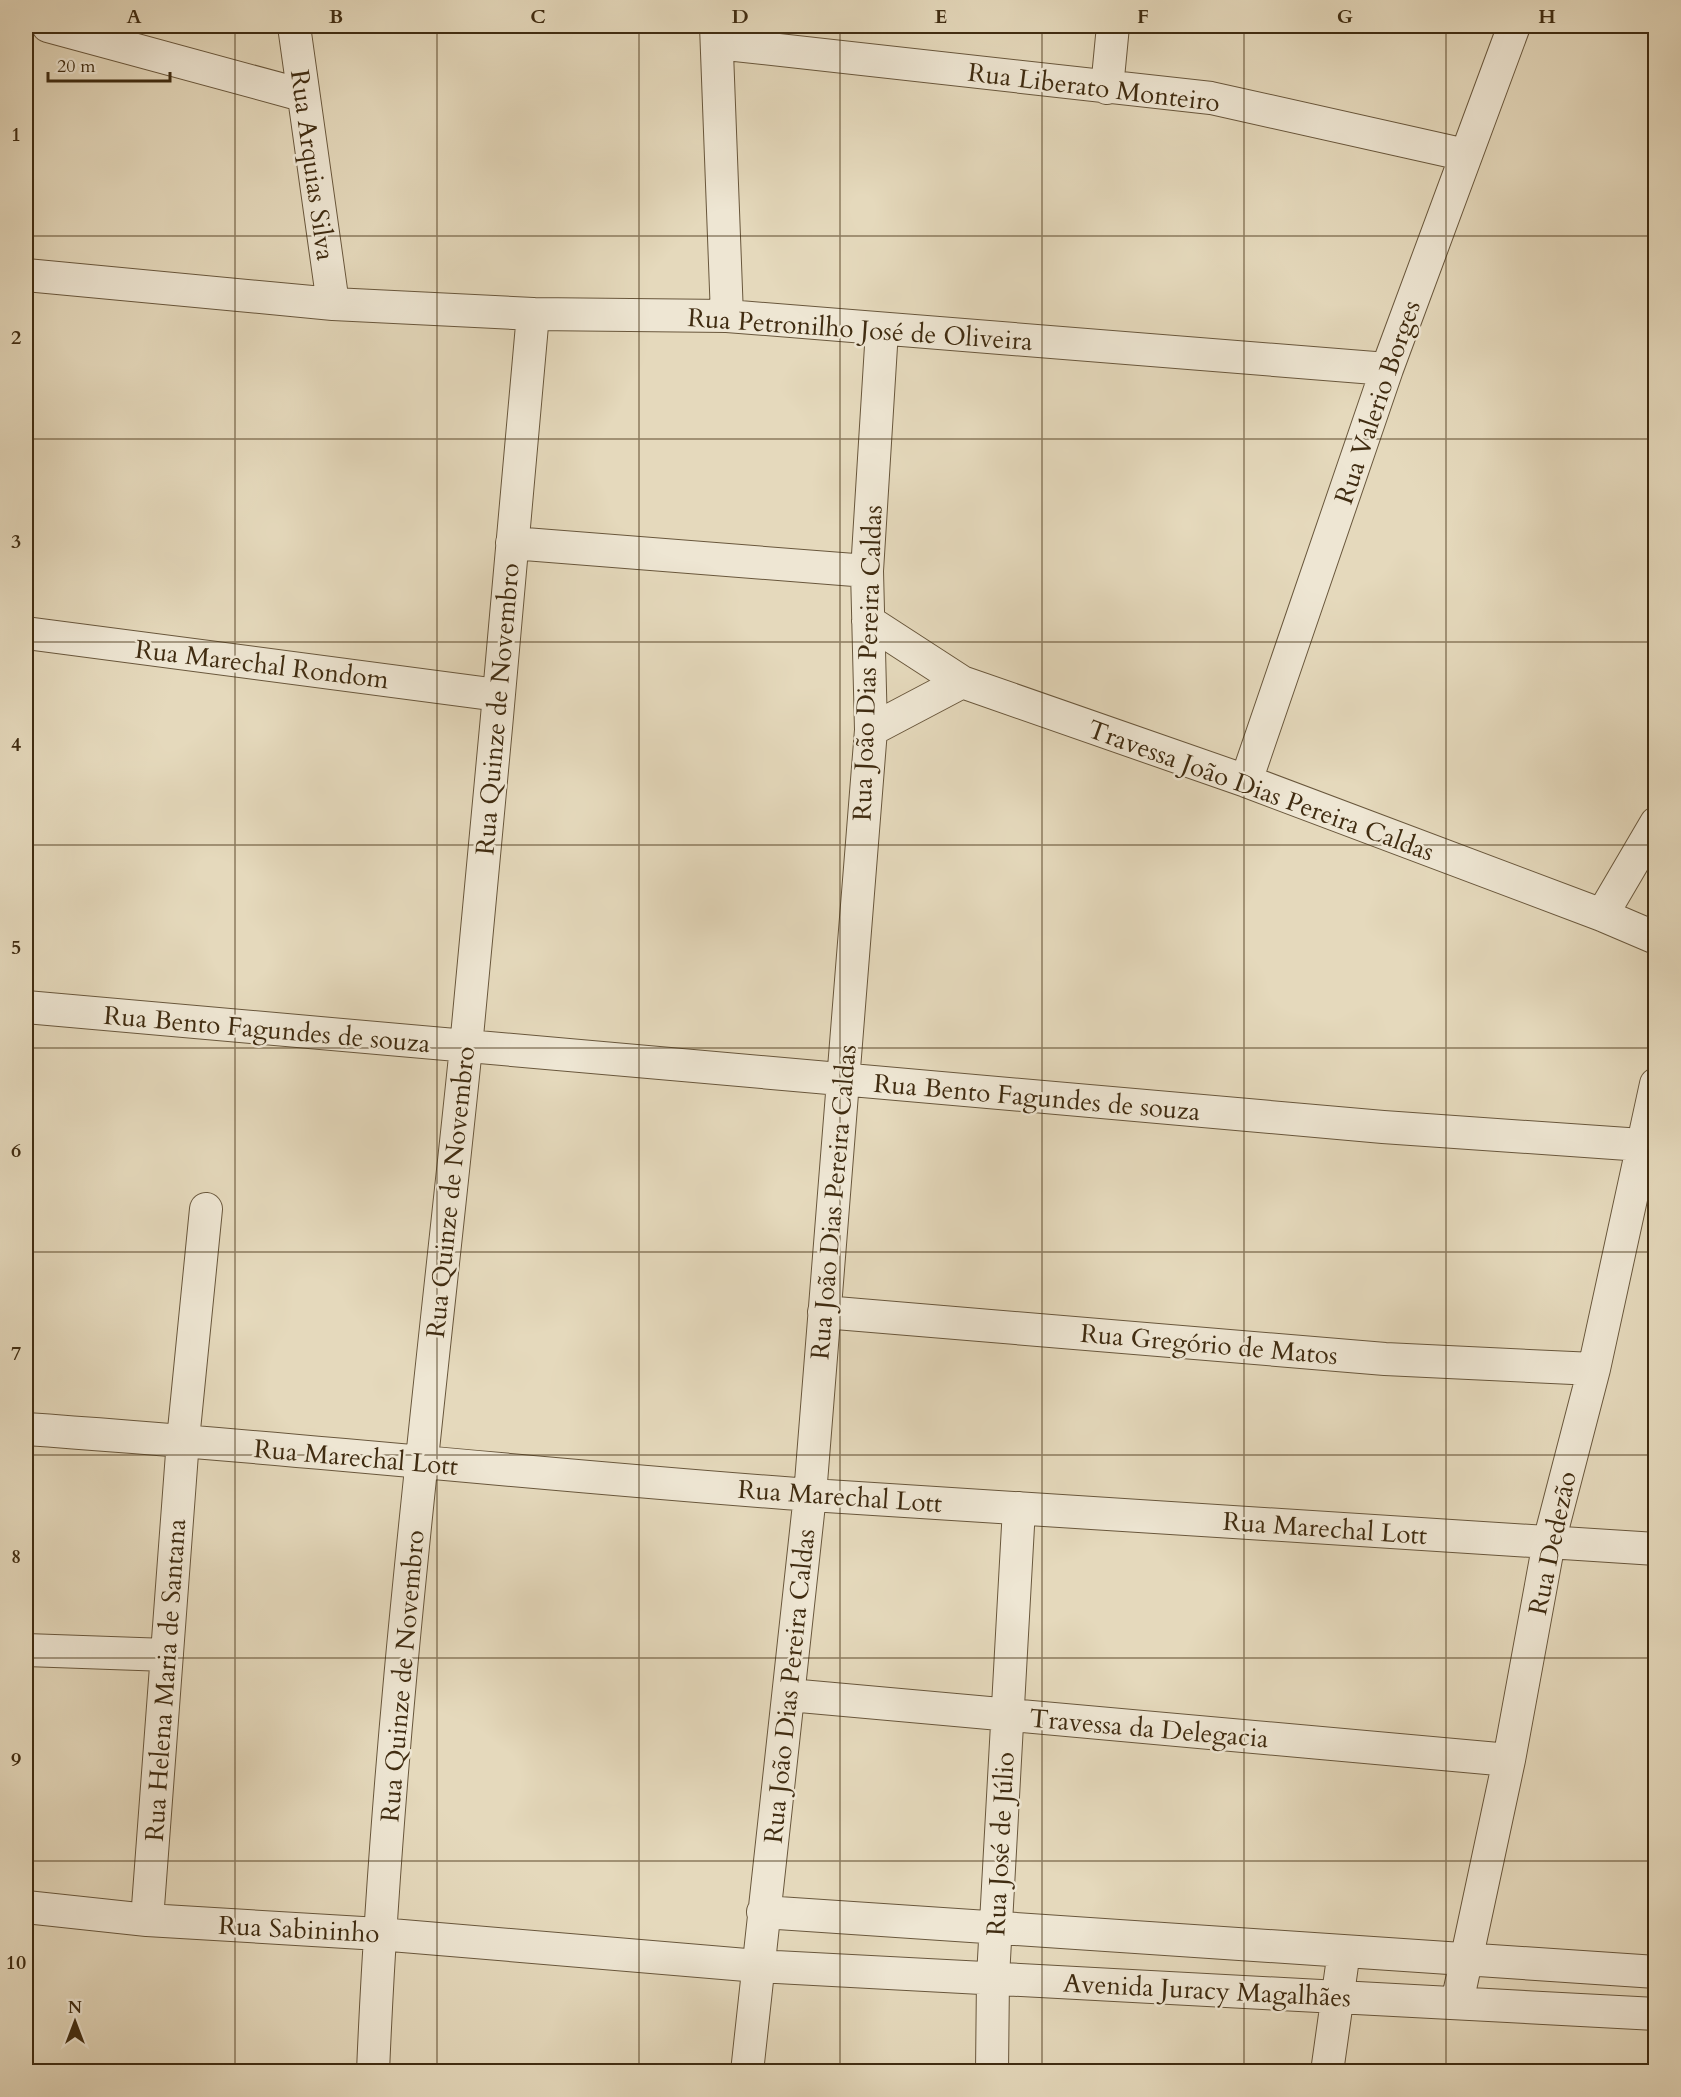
<svg xmlns="http://www.w3.org/2000/svg" width="1681" height="2097" viewBox="0 0 1681 2097" font-family="Cardo,serif">
<style>
.lines{fill:none;stroke-linecap:round;stroke-linejoin:round}
.street-casing{stroke:#69573c;stroke-width:34}
.street{stroke:#eee6d3;stroke-width:32}
.grid{fill:none;stroke:#402c11;stroke-width:1.5;stroke-opacity:0.55}
.labels{text-anchor:middle;stroke-width:5;stroke-linejoin:round;paint-order:stroke}
.street-label{font-size:26px;fill:#402c11;stroke:#eee6d3}
.neatline{fill:none;stroke:#402c11;stroke-width:2}
.grid-label{font-size:20px;text-anchor:middle;font-weight:bold;fill:#402c11}
</style>
<rect width="100%" height="100%" fill="#e5d9bc"/>
<filter id="stains"><feTurbulence type="fractalNoise" baseFrequency=".00333" numOctaves="4"/><feColorMatrix values="0 0 0 0 .2 0 0 0 0 .09 0 0 0 0 .02 0 0 0 .5 -.17"/></filter>
<radialGradient id="worn" r=".72"><stop offset=".6" stop-color="#630" stop-opacity="0"/><stop offset="1" stop-color="#630" stop-opacity=".3"/></radialGradient>
<g class="lines">
<defs>
<path id="street" d="M48,26L302,95
M294,26L333,304
M716,26L727,316
M717,43L1211,98L1466,155
M1107,88L1113,26
M26,275L333,304L533,314L727,316L1387,369
M512,543L867,571
M868,621L962,682L1246,781L1602,915L1656,938
M26,633L498,695
M871,730L962,682
M1246,781L1387,369L1514,26
M1602,915L1656,823
M26,1007L1383,1127L1656,1146
M824,1312L1385,1359L1594,1369
M26,1429C288,1447 549,1476 811,1495C1092,1515 1374,1530 1656,1549
M26,1650L167,1655
M789,1695L1509,1760
M26,1907L147,1920L379,1934L758,1966L1656,2014
M763,1912L1656,1972
M147,1920L183,1440L206,1209
M1457,2003L1509,1760L1549,1542L1594,1369L1656,1084
M373,2072C387,1729 431,1388 466,1047C490,803 511,558 533,314
M747,2072L810,1495L871,730L867,571L882,330
M992,2072L993,1977L1019,1508
M1327,2072L1344,1951"/>
</defs>
<!-- street casing -->
<use href="#street" class="street-casing"/>
<!-- street -->
<use href="#street" class="street"/>
</g>
<!-- grid -->
<path class="grid" d="M235,26V2072M437,26V2072M639,26V2072M840,26V2072M1042,26V2072M1244,26V2072M1446,26V2072M26,236H1656M26,439H1656M26,642H1656M26,845H1656M26,1048H1656M26,1252H1656M26,1455H1656M26,1658H1656M26,1861H1656"/>
<g class="labels">
<!-- street labels -->
<g class="street-label">
<text transform="translate(1094 87) rotate(7)" y="9">Rua Liberato Monteiro</text>
<text transform="translate(313 165) rotate(82)" y="9">Rua Arquias Silva</text>
<text transform="translate(860 329) rotate(4)" y="9">Rua Petronilho José de Oliveira</text>
<text transform="translate(1377 402) rotate(-71)" y="9">Rua Valerio Borges</text>
<text transform="translate(867 663) rotate(-88)" y="9">Rua João Dias Pereira Caldas</text>
<text transform="translate(262 664) rotate(7)" y="9">Rua Marechal Rondom</text>
<text transform="translate(497 709) rotate(-85)" y="9">Rua Quinze de Novembro</text>
<text transform="translate(1261 790) rotate(20)" y="9">Travessa João Dias Pereira Caldas</text>
<text transform="translate(267 1029) rotate(5)" y="9">Rua Bento Fagundes de souza</text>
<text transform="translate(1037 1097) rotate(5)" y="9">Rua Bento Fagundes de souza</text>
<text transform="translate(450 1192) rotate(-84)" y="9">Rua Quinze de Novembro</text>
<text transform="translate(833 1202) rotate(-85)" y="9">Rua João Dias Pereira Caldas</text>
<text transform="translate(1209 1344) rotate(5)" y="9">Rua Gregório de Matos</text>
<text transform="translate(356 1457) rotate(5)" y="9">Rua Marechal Lott</text>
<text transform="translate(840 1496) rotate(4)" y="9">Rua Marechal Lott</text>
<text transform="translate(1325 1528) rotate(4)" y="9">Rua Marechal Lott</text>
<text transform="translate(1552 1543) rotate(-78)" y="9">Rua Dedezão</text>
<text transform="translate(402 1676) rotate(-85)" y="9">Rua Quinze de Novembro</text>
<text transform="translate(165 1680) rotate(-86)" y="9">Rua Helena Maria de Santana</text>
<text transform="translate(789 1686) rotate(-84)" y="9">Rua João Dias Pereira Caldas</text>
<text transform="translate(1149 1728) rotate(5)" y="9">Travessa da Delegacia</text>
<text transform="translate(1000 1844) rotate(-87)" y="9">Rua José de Júlio</text>
<text transform="translate(299 1929) rotate(3)" y="9">Rua Sabininho</text>
<text transform="translate(1207 1990) rotate(3)" y="9">Avenida Juracy Magalhães</text>
</g>
</g>
<!-- margin -->
<rect width="1681" height="2097" fill="none" stroke="#e5d9bc" stroke-width="66"/>
<!-- north arrow -->
<g transform="translate(75 2022)" stroke="#eee6d3" stroke-width="4.5" paint-order="stroke">
<path d="M0-4.5L10 22L0 15L-10 22Z" fill="#402c11"/>
<text y="-9" font-size="16" font-weight="bold" text-anchor="middle" fill="#402c11">N</text>
</g>
<!-- scale -->
<path d="M48 72v9h122v-9" fill="none" stroke="#402c11" stroke-width="3"/>
<text x="57" y="72" font-size="18" fill="#402c11" stroke="#eee6d3" stroke-width="4.5" paint-order="stroke">20 m</text>
<rect x="33" y="33" width="1615" height="2031" class="neatline"/>
<g class="grid-label">
<text x="134" y="23">A</text>
<text x="336" y="23">B</text>
<text x="538" y="23">C</text>
<text x="740" y="23">D</text>
<text x="941" y="23">E</text>
<text x="1143" y="23">F</text>
<text x="1345" y="23">G</text>
<text x="1547" y="23">H</text>
<text x="16" y="141">1</text>
<text x="16" y="344">2</text>
<text x="16" y="548">3</text>
<text x="16" y="751">4</text>
<text x="16" y="954">5</text>
<text x="16" y="1157">6</text>
<text x="16" y="1360">7</text>
<text x="16" y="1563">8</text>
<text x="16" y="1766">9</text>
<text x="16" y="1969">10</text>
</g>
<rect width="100%" height="100%" filter="url(#stains)"/>
<rect width="100%" height="100%" fill="url(#worn)"/>
</svg>
